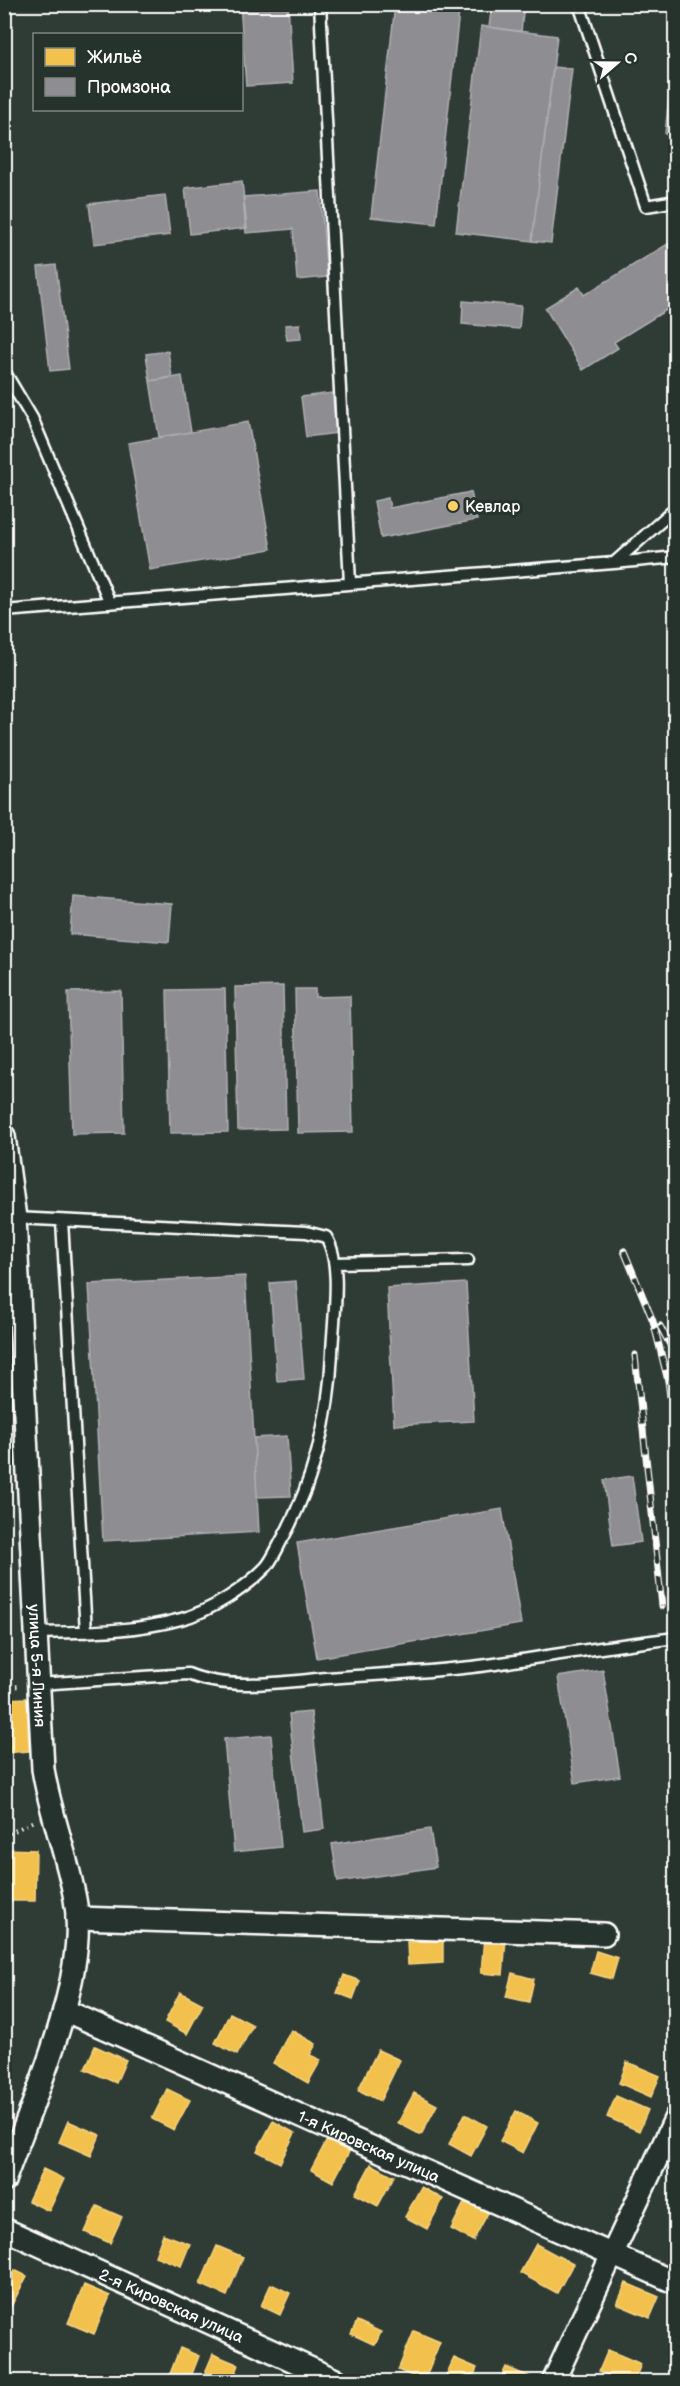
<svg xmlns="http://www.w3.org/2000/svg" width="680" height="2386" viewBox="0 0 680 2386" font-family="'Balsamiq Sans',sans-serif">
<style>
.homes{fill:#f2c14e;stroke:#f6d483;stroke-width:1.5}
.industry{fill:#8d8d92;stroke:#afafb3;stroke-width:1.5}
.lines{fill:none;stroke-linecap:round;stroke-linejoin:round}
.lane-casing{stroke:#fff;stroke-width:15}
.street-casing{stroke:#fff;stroke-width:26}
.path{stroke:#fff;stroke-width:4;stroke-dasharray:1.5 4.5;stroke-linecap:butt}
.lane{stroke:#26332d;stroke-width:10}
.street{stroke:#26332d;stroke-width:21}
.rail-casing{stroke:#fff;stroke-width:7}
.rail{stroke:#26332d;stroke-width:4.5;stroke-dasharray:14;stroke-linecap:butt}
.poi-dot{fill:#ffd166;stroke:#26332d;stroke-width:2}
.labels{text-anchor:middle;stroke-width:6;stroke-linejoin:round;paint-order:stroke}
.poi-label{font-size:16px;fill:#fff;stroke:#26332d;text-anchor:start}
.street-label{font-size:16px;fill:#fff;stroke:#26332d}
</style>
<rect width="100%" height="100%" fill="#2f3b35"/>
<filter id="ink" filterUnits="userSpaceOnUse"><feTurbulence type="fractalNoise" baseFrequency=".0167" numOctaves="2"/><feDisplacementMap in="SourceGraphic" scale="12" xChannelSelector="R" yChannelSelector="G"/><feConvolveMatrix kernelMatrix="1 2 1 2 8 2 1 2 1" color-interpolation-filters="sRGB"/></filter>
<g filter="url(#ink)">
<!-- homes -->
<path class="homes" d="M27,1698L29,1751L4,1753V1699Z
M4,1849L36,1850L35,1901H4Z
M484,1937L506,1939L503,1975L481,1973Z
M443,1941V1963L408,1965L407,1942Z
M596,1951L618,1958L612,1979L590,1973Z
M512,1973L534,1979L529,2002L506,1997Z
M344,1975L360,1981L353,1999L337,1993Z
M180,1992L203,2004L187,2034L165,2022Z
M230,2013L253,2025L237,2055L215,2043Z
M291,2030L316,2044L310,2055L321,2060L308,2083L273,2063Z
M95,2046L126,2060L116,2083L85,2069Z
M378,2050L400,2060L380,2101L358,2090Z
M627,2062L660,2076L651,2097L619,2083Z
M4,2076L13,2079L6,2100L4,2099Z
M167,2089L190,2100L174,2130L152,2119Z
M414,2093L437,2105L421,2135L398,2123Z
M616,2096L648,2110L639,2131L607,2117Z
M516,2111L538,2123L523,2153L500,2141Z
M465,2114L487,2126L471,2156L449,2144Z
M68,2121L100,2135L91,2156L59,2142Z
M273,2121L295,2133L280,2163L257,2151Z
M327,2140L349,2152L333,2182L311,2170Z
M371,2164L394,2176L378,2206L355,2194Z
M43,2169L64,2179L49,2211L28,2201Z
M421,2187L443,2199L427,2229L405,2217Z
M466,2199L489,2211L473,2241L451,2229Z
M97,2206L122,2217L110,2243L85,2232Z
M163,2234L190,2244L181,2266L155,2256Z
M536,2244L573,2264L557,2293L520,2273Z
M217,2246L243,2257L227,2296L200,2284Z
M4,2265L27,2276L7,2314L4,2313Z
M626,2283L659,2297L650,2318L617,2304Z
M271,2284L290,2293L280,2315L261,2306Z
M84,2285L110,2296L94,2334L68,2323Z
M357,2321L381,2332L375,2345L351,2334Z
M414,2331L440,2342L424,2381L398,2370Z
M180,2348L199,2356L189,2382L168,2379Z
M608,2350L641,2364L634,2382H624L599,2371Z
M213,2354L239,2365L232,2382H201Z
M454,2358L477,2368L471,2382H443Z
M506,2367L532,2378L530,2382H499Z"/>
<!-- industry -->
<path class="industry" d="M240,4H288L293,83L246,86Z
M426,4H460L459,12L425,7Z
M492,4H524L521,32L489,27Z
M395,5L459,12L436,224L371,217Z
M481,26L557,36L532,241L456,232Z
M674,47H676V135L665,134Z
M553,67L572,69L551,243L532,241Z
M242,181L247,228L190,234L185,188Z
M320,191L327,277L297,280L293,229L246,233L243,197Z
M165,195L170,235L94,244L89,204Z
M676,239V304L614,342L618,348L583,370L545,308L579,287L584,295Z
M56,265L69,369L50,371L38,267Z
M463,301L521,306L519,329L462,324Z
M300,324L301,339L287,340L285,325Z
M168,351L172,377L150,381L146,354Z
M182,376L191,432L159,437L150,381Z
M332,393L337,433L306,437L301,397Z
M248,422L271,549L150,570L128,443Z
M471,492L477,520L381,538L374,501L388,498L390,508Z
M73,896L172,904L169,942L70,934Z
M283,986L286,1129L238,1130L235,987Z
M225,989L228,1132L170,1133L167,990Z
M295,989H315V997L350,996L353,1132L298,1133Z
M121,991L124,1133L72,1134L68,992Z
M245,1276L259,1532L103,1541L89,1284Z
M296,1281L304,1379L277,1381L270,1283Z
M466,1283L474,1421L394,1425L387,1288Z
M287,1436L291,1496L257,1497L254,1438Z
M632,1476L641,1542L613,1546L604,1480Z
M502,1509L521,1624L317,1658L297,1543Z
M603,1670L620,1776L575,1783L558,1677Z
M311,1712L324,1829L302,1832L289,1714Z
M271,1735L281,1847L234,1852L224,1739Z
M430,1829L436,1867L338,1882L332,1844Z"/>
<g class="lines">
<defs>
<path id="lane" d="M320,4L350,583
M579,4L646,206L676,201
M4,371L32,418L110,603
M614,563L676,557
M4,611L614,563L676,508
M15,1218L306,1232L326,1237C343,1264 333,1320 332,1353C329,1417 315,1479 284,1536C278,1546 273,1559 266,1567C246,1588 209,1612 181,1619C134,1632 85,1632 36,1633
M62,1221L86,1632
M335,1263L468,1260
M39,1684L188,1674C229,1691 283,1682 327,1678C383,1674 440,1672 495,1664C555,1655 615,1645 676,1638"/>
<g id="street">
<path id="s1" d="M4,1136L15,1218L43,1769C50,1813 67,1855 75,1899C90,1976 31,2106 4,2181"/>
<path d="M77,1918L604,1934"/>
<path id="s2" d="M64,2010L676,2283"/>
<path id="s3" d="M4,2229L340,2382"/>
<path d="M553,2382L676,2117"/>
</g>
</defs>
<!-- lane casing -->
<use href="#lane" class="lane-casing"/>
<!-- street casing -->
<use href="#street" class="street-casing"/>
<!-- path -->
<path class="path" d="M4,1687L22,1686
M4,1836L36,1820"/>
<!-- lane -->
<use href="#lane" class="lane"/>
<!-- street -->
<use href="#street" class="street"/>
<defs>
<path id="rail" d="M624,1251L653,1321L668,1381L676,1444
M660,1326L676,1356
M635,1355L662,1606"/>
</defs>
<!-- rail casing -->
<use href="#rail" class="rail-casing"/>
<!-- rail -->
<use href="#rail" class="rail"/>
</g>
</g>
<!-- markers -->
<circle class="poi-dot" cx="453" cy="506" r="6"/>
<g class="labels">
<!-- poi labels -->
<g class="poi-label">
<text x="465" y="512">Кевлар</text>
</g>
<!-- street labels -->
<g class="street-label">
<text dy="6" stroke="none"><textPath href="#s1" startOffset="531">улица 5-я Линия</textPath></text>
<text dy="6" stroke="none"><textPath href="#s2" startOffset="334">1-я Кировская улица</textPath></text>
<text dy="6" stroke="none"><textPath href="#s3" startOffset="184">2-я Кировская улица</textPath></text>
</g>
</g>
<!-- margin -->
<rect width="680" height="2386" fill="none" stroke="#26332d" stroke-width="24"/>
<rect x="12" y="12" width="656" height="2362" fill="none" stroke="#fff" stroke-width="2" filter="url(#ink)"/>
<!-- legend -->
<rect x="33" y="33" width="210" height="78" fill="#26332d" stroke="#7d8581" stroke-width="1.5"/>
<rect x="45" y="48" width="30" height="18" fill="#f2c14e" stroke="#7d8581" stroke-width="1.5"/>
<text x="87" y="63" font-size="18" fill="#ffffff">Жильё</text>
<rect x="45" y="78" width="30" height="18" fill="#8d8d92" stroke="#7d8581" stroke-width="1.5"/>
<text x="87" y="93" font-size="18" fill="#ffffff">Промзона</text>
<!-- north arrow -->
<g transform="translate(617 63) rotate(70)" stroke="#26332d" stroke-width="4.5" paint-order="stroke">
<path d="M0-4.5L10 22L0 15L-10 22Z" fill="#ffffff"/>
<text y="-9" font-size="16" font-weight="bold" text-anchor="middle" fill="#ffffff">С</text>
</g>
</svg>
